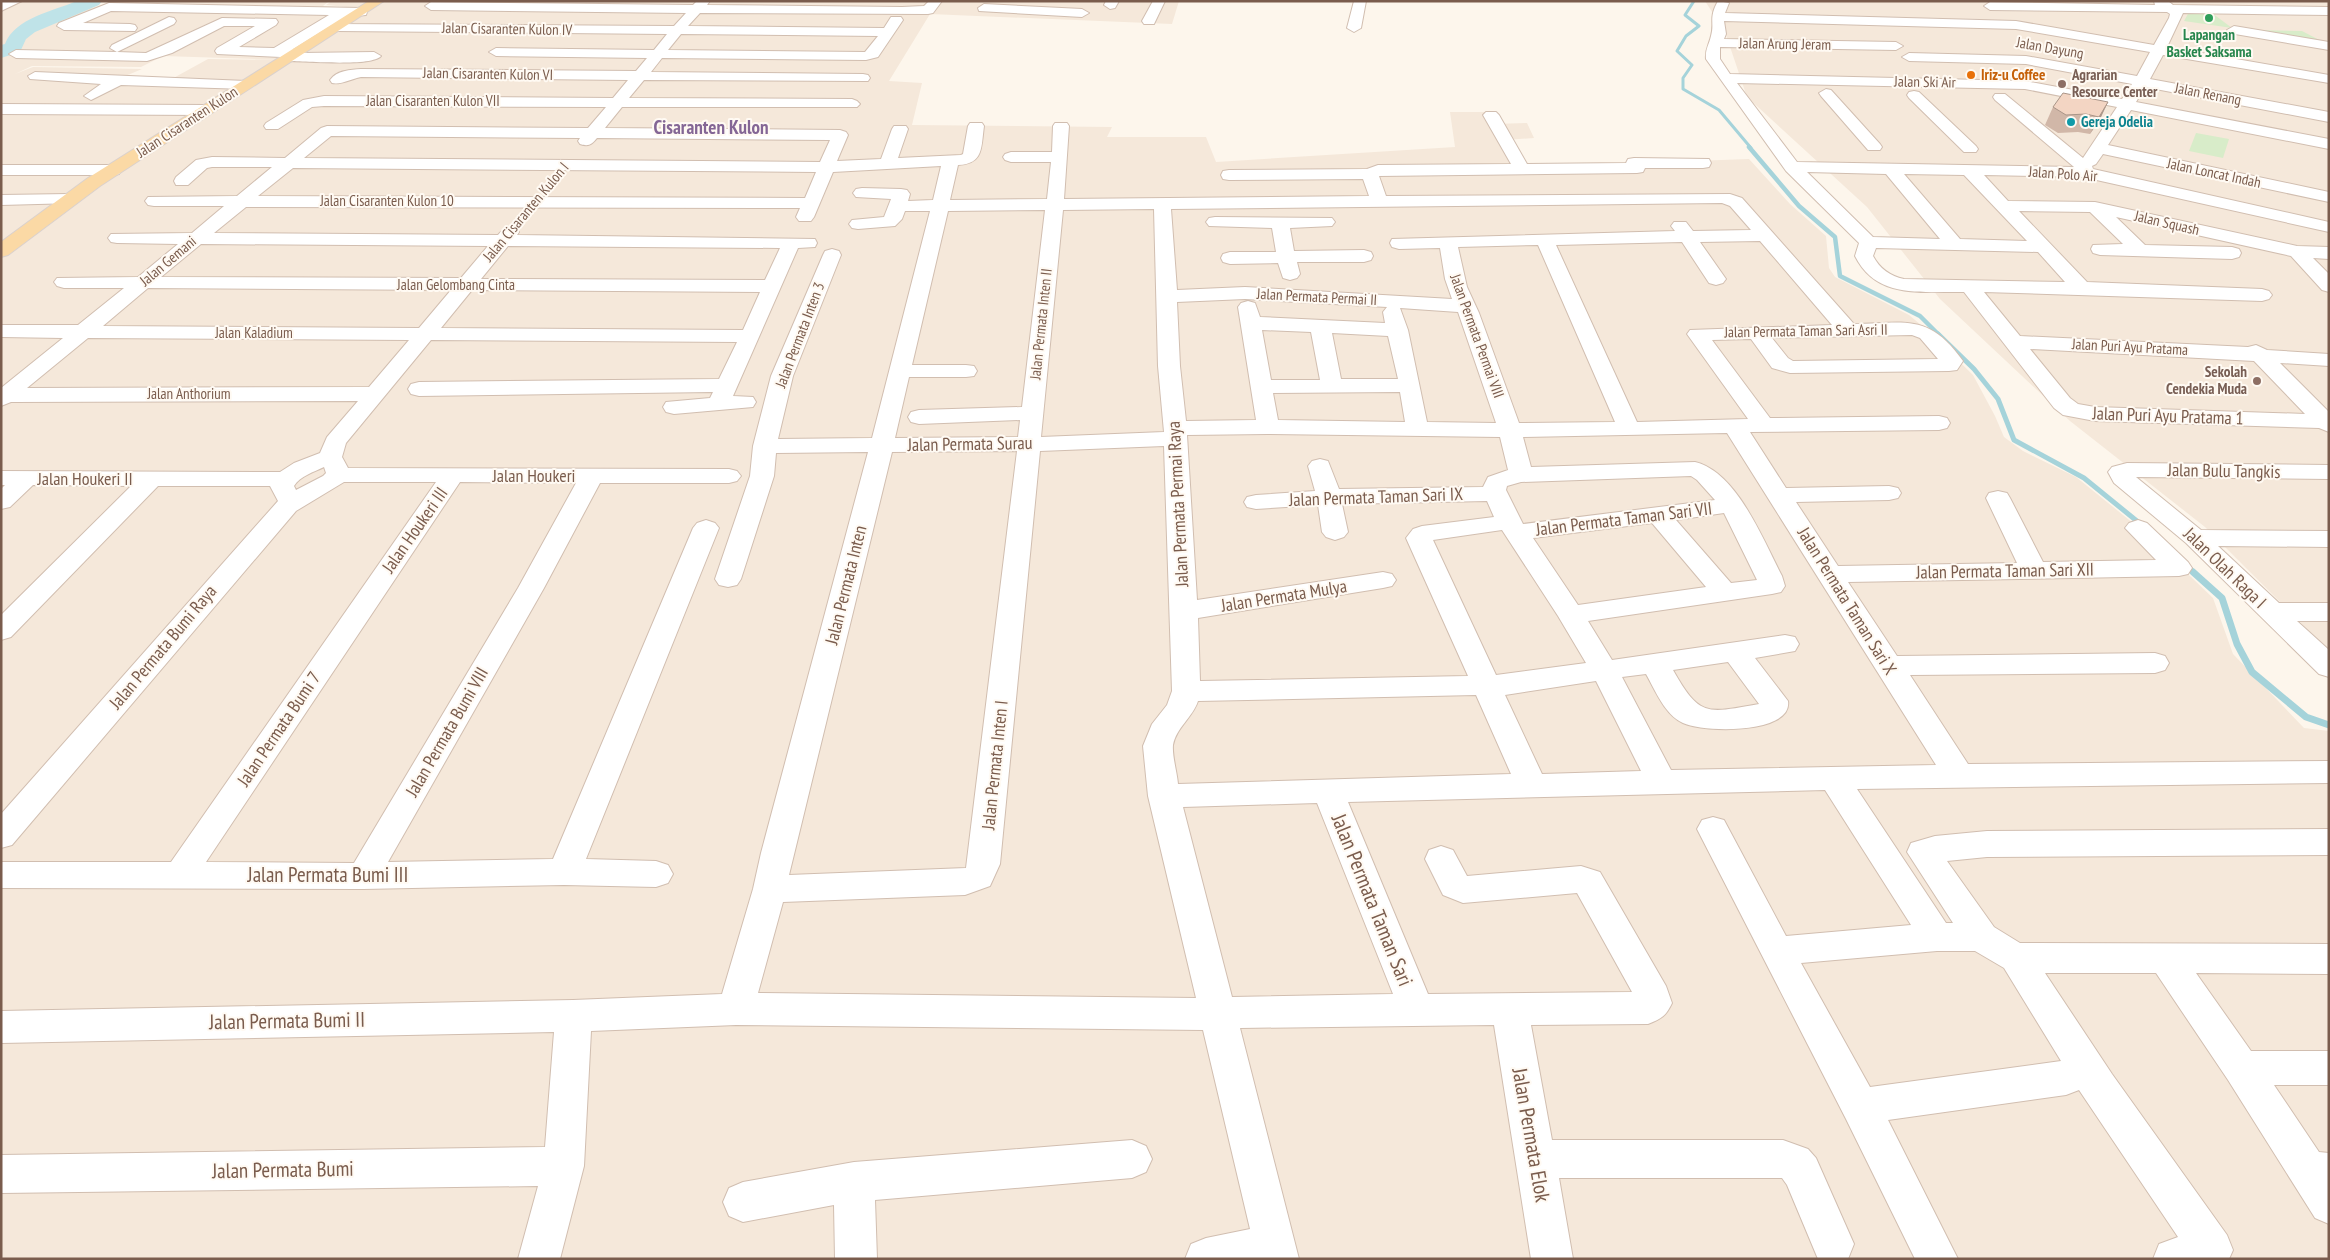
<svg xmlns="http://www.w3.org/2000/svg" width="2330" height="1260" viewBox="0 0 2330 1260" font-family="'PT Sans Narrow',sans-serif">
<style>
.residential{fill:#f5e8da;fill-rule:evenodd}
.green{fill:#d8ecc9}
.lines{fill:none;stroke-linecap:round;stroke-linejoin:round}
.stream-far3{stroke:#a5d3da;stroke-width:3}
.stream-far2{stroke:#a5d3da;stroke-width:4.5}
.stream-far1{stroke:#a5d3da;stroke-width:5}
.stream{stroke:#a5d3da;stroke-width:7}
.river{fill:#bfe3e8;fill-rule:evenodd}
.minor-casing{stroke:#d1beb0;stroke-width:2}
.major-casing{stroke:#dad1cd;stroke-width:2}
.minor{fill:#fff;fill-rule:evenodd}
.major{fill:#fbd9a5;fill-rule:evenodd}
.wall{fill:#d1b7a8}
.shaded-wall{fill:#aa9588}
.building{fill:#f3d5c3;stroke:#aa9588}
.leisure-dot{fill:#2e9e5b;stroke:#fffaf3;stroke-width:2}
.food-dot{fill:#e8710a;stroke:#fffaf3;stroke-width:2}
.education-dot{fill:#8d6e63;stroke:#fffaf3;stroke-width:2}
.culture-dot{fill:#0f9aa8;stroke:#fffaf3;stroke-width:2}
.labels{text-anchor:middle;stroke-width:4;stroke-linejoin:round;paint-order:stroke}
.far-street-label{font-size:15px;fill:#7a5c4d;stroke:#fffaf3}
.far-leisure-label{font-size:15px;font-weight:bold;fill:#27864d;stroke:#fffaf3}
.far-food-label{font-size:15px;font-weight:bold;fill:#c56008;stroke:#fffaf3;text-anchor:start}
.far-education-label{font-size:15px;font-weight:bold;fill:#785e54;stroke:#fffaf3;text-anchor:start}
.far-culture-label{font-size:15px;font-weight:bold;fill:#0d838f;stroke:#fffaf3;text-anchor:start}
.street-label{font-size:18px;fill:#7a5c4d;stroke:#fffaf3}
.far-district-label{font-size:19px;font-weight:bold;fill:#846695;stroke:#fffaf3}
.near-street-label{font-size:21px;fill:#7a5c4d;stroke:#fffaf3}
</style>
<rect width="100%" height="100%" fill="#fdf6ec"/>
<!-- residential -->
<path class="residential" d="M1,1H98L57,14L12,36L5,49L1,50Z
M117,1L328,2L323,6L357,8L326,5L332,1H1179L1172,24L930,14L889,81L922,83L912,125L1112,127L1107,137H1206L1216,162L1455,147L1450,112H1489L1494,124L1527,123L1534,138L1504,140L1527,167L1749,159L1790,204L1826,236L1829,268L1835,277L1909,315L1927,330L1973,375L1995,416L2004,437L2023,451L2076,477L2144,532L2213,598L2233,654L2304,728L2329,731V1259H1V55L20,47L23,39L30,33L80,11ZM163,56L284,60L208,59L168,81L116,80L142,69L33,67L15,74L32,66L141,67Z
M1705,1H2329V651L2205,527L2070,421L1940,299L1867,207L1747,97L1725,32Z"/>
<!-- green -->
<path class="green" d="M2189,12L2212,13L2232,28L2184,21Z
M2249,30L2302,31L2329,45Z
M2196,133L2229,139L2223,158L2189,151Z"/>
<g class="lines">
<!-- stream-far3 -->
<path class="stream-far3" d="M1694,1L1685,15L1699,26L1686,36L1677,51L1692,65L1683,78V89L1719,110L1751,148"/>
<!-- stream-far2 -->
<path class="stream-far2" d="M1749,147L1799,206L1835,237L1840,276L1920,316L1939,335"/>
<!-- stream-far1 -->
<path class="stream-far1" d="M1938,334L1974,369L1998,399L2014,440L2084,478L2143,526
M2186,565L2195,573"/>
<!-- stream -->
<path class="stream" d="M2193,572L2222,598L2237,644L2252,672L2306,717L2329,725"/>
<!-- river -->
<path class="river" d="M77,1H102L99,5L35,32L26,39L20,52L1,58V45L5,44C15,18 53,11 77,1Z"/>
<defs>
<path id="minor" d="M4,1H22L1,11V2Z
M697,1H710L707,5L902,7L924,6L929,1H942L933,13L928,14L700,13L688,26L884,28L891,17H901L903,20L878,57L866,60L662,58L651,72L863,74L868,75L870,78L868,81L644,80L629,98L852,99L857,101L860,104L857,107H622L605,128L840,130L846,132L848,135L837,161L881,159L892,129L894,126H906L908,129L898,158L961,155L963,154L968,126L970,123H982L984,126C981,147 984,164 958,165L950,200L1047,199L1051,162H1011L1005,160L1003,157L1005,154L1011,152H1052L1053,126L1055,123H1067L1069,126L1064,199L1369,196L1363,179L1229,180L1223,179L1221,175L1223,171L1229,170L1367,169L1378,165L1511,164L1483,115L1486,112H1496L1499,115L1527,164L1626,163L1628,159L1634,158L1709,159L1711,163L1709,167L1703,168H1645L1643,172L1637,173L1379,176L1386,196L1730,194L1742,198L1854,324C1906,323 1929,313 1963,361L1957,370L1949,371L1790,373L1772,368L1751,339L1712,340L1770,418L1939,416L1947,418L1950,423L1947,428L1939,430L1750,432L1786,488L1889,486L1898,488L1901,493L1898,498L1889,500L1796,502L1838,566L2017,563L1986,498L1989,493L1998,491L2007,493L2010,498L2043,562L2156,560L2125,528L2129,523L2138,520L2147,523L2188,562L2192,568L2188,574L2179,576L1848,582L1897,656L2155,653L2165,656L2169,663L2165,670L2155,673L1910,675L1968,764L2329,761V783L1857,789L1946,923H1953L1907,852L1911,843L1935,836L1987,831L2329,829V855L1987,857L1947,861L1994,927L2020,943L2329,944V974L2196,973L2251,1051H2329V1085H2274L2319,1152L2329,1153V1224L2315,1218L2228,1080L2156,973H2045L2112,1074L2227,1235L2233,1250L2229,1259H2153L2159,1244L2178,1237L2079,1090L2066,1095L1888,1120L1958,1259H1915L1846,1119L1697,829L1702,820L1713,817L1724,820L1786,936L1911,925L1825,790L1348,802L1428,994L1632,992L1577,893L1463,903L1443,895L1425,859L1429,850L1441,846L1453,850L1467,876L1581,866L1600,872L1666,986L1672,1003C1666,1016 1661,1019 1648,1024L1531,1025L1552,1140H1783L1808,1149L1816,1158L1854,1244L1848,1259H1818L1787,1185L1782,1178H1559L1573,1259H1531L1494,1025L1240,1028L1299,1259H1185L1191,1244L1206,1238L1250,1229L1203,1030L736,1025L591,1031L584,1166L560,1259H518L538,1186L1,1193V1155L545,1147L554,1032L1,1043V1011L573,1000L722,994L753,889L761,853L868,452L776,453L774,476L741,579L737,585L728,587L719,585L715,579L750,476L753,446L771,376L823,255L825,251L832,249L839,251L841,255L793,376L778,439L872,438L930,211H905L902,219L895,226L858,229L852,228L849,224L852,220L884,217L891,199L856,197L853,193L856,189L862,188L901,189L907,190L910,194L908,201L933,200L941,166L833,172L814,217L811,221H799L796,217L800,208L246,207L214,233L498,235C504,228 507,226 516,228L519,232L517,235L815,239L817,243L815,247L798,248L733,396L753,397L756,402L753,407L674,414L666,412L663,407L666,402L710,398L713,392L419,396L411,394L408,389L411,384L419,382L719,379L737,342L431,340L346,443L342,457L348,468L729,469L737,471L741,476L737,481L729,483H600L544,588L388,862L553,859L693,528L697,523L706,520L715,523L719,528L586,859L656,861L668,865L673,874L668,883L656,887L564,885L363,889L1,888V862H171L436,482H344L296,511L12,845L1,848V814L278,501L270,486H158L11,637L1,640V615L131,486L33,485L10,507L1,509V489L5,485H1V471L280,472L294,463L320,453L327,437L358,401L11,402L1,406V388L63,338L1,337V325H78L124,288H64L57,286L54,282L57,278L138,277L178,244L117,243L111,242L108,238L111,234L192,233L224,206H154L148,205L145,201L148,197L237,196L272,167H212L207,168L188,185H176L174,181L176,177L196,160L212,157L285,158L321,128L327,126L588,128L606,107L324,106L312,107L278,129H266L264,126L266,123L303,100L324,96L613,98L628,80L361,77C351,79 341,85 332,83L330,80C337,70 350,70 361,69L636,71L647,58L496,56L489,52L496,48L654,50L667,34L337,31L332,30V25L293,49L300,50L302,53L374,52L381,56C372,67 304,61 288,61L283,60L281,57L217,54L215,51L217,48L255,26H224L172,53L147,61L16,58L9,54L16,50L117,52L110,48L112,45L169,17L174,18L176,21L174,24L117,52L146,53L222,18L276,19L278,22L276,25L239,47L274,48L329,15L111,11L83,23L130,24L135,25L137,28L135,31L64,30L57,26L59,23L109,3L361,8L367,12L366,15L355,16L354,20L334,24L674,26L686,13L431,10L425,6L431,2L693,5ZM681,34L878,36L865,52L668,50ZM331,136L580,138L578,141L580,144C589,147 592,144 597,138L830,140L820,162L304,158ZM293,168L816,172L805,198L258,196ZM1722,203L1730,206L1751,230L1693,231L1686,222H1674L1671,226L1675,231L1392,239L1390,243L1392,247L1399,249L1440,248L1445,279L1452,299L1245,287L1177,290L1171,209ZM1154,209L1158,366L1164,432L1041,437L1063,210ZM1045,210L1022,407L919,410L911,412L908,417L911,422L919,424L1020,420L1018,437L895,438L909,377H966L974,376L977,371L974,366L966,365H912L948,211ZM1760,241L1832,325L1690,330L1687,334L1748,419L1637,422L1556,245L1682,242L1709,283L1716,285L1723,283L1726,279L1700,242ZM201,244L488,246L461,278L161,277ZM1538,245L1615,422L1519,423L1479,313L1467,287L1458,247ZM508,246L780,248L765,280L481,279ZM148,288L451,290L419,328L103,326ZM472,290L760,292L743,330L441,328ZM1245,299L1387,307L1383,312L1385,323L1260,317L1255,303L1248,301L1241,303L1238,307L1256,420L1186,421L1180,366L1177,302ZM1400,308L1458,312L1496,423L1427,422L1408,330ZM1262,330L1311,332L1320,380H1271ZM1332,333L1388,336L1398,379H1341ZM1912,335L1920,338L1938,359L1793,361L1788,358L1772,338ZM88,338L409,340L369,387L27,388ZM1400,392L1405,422L1278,420L1273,393ZM1727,433L1936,765L1671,770L1622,677L1646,674C1655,690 1665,715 1683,723C1704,733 1793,734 1788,701L1755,658L1795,651L1799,644L1795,637L1785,635L1612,660L1588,621L1772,594L1781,592L1785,586L1782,576C1763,540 1737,472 1695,462L1531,467L1523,437ZM1268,434L1500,437L1508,470L1488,477L1483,487L1339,489L1328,461L1320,459L1312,461L1308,466L1315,491L1256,495L1247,497L1244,502L1247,507L1256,509L1318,505L1322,532L1326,537L1335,540L1344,537L1348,532L1342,504L1487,501L1494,517L1422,526L1413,529L1406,538L1468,676L1200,681L1198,618L1383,588L1392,586L1396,580L1392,574L1383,572L1197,600L1187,435ZM1164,446L1172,691L1167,705L1152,724L1143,746L1148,796L1196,998L758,993L783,902L965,895L990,886L1000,864L1040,451ZM1017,451L966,868L789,875L892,452ZM324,467L326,473L323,476L296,490L294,486C300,476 314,472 324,467ZM1691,476L1697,480L1715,500L1523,524L1506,490L1507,486L1521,482ZM460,482L576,483L518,588L354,863L206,862ZM1724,513L1757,580L1731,583L1676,520ZM1652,523L1706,587L1578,605L1533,538ZM1502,530L1558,616L1586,663L1496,675L1433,540ZM1728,662L1759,704C1707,713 1700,718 1673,670ZM1596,681L1641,771L1542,774L1505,695ZM1476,695L1511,774L1178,784C1177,772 1172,756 1173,745C1176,728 1193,717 1198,701ZM1317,803L1393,994L1232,997L1183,807ZM1937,951H1975L2004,968L2061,1061L1870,1087L1801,963Z
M1106,1H1119L1115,8L1110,9L1104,5Z
M1153,1H1165L1154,24H1144L1142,21Z
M1354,1H1366L1361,28L1354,32L1347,28Z
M1718,1L1729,3L1725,13L2016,21L2154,45L2169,18L2170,14L2167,12L1990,10L1984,6L1990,2L2155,5L2154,1H2168L2173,5L2329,7V15L2183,13L2167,47L2329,75V83L2163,55L2150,79L2329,112V122L2145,87L2136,102L2329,139V149L2131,110L2108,145L2329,192V202L2103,154L2096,164L2092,166L2093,169L2329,222V232L2083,177L1984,175L2008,201L2095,202L2297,246L2329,247V259L2313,258L2329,274V292L2322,290L2291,256L2116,217L2145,245L2232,247L2239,249L2241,253L2239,257L2232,259L2100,255L2093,253L2091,249L2093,245L2123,244L2090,212L2019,211L2087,282L2262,289L2269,291L2272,295L2269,299L2262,301L1984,292L2020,336L2248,347L2256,345L2267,350L2329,354V366L2280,363L2329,412V432L2319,428L2095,421L2063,415L2054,408L1964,292C1922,291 1877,300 1855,256L1859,243L1786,171L1706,59C1705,49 1709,45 1711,36C1715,22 1708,19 1718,1ZM1724,21L2016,29L2150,52L2137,76L2026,56L1909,53L1902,57L1909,61L2026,64L2132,84L2122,99L2025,81L1730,74L1720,59V47L1896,50L1903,46L1896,42L1724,39L1726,34ZM1737,83L2025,89L2117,107L2083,158L2005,94H1995L1993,97L1995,100L2074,167L1797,162ZM1807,172L1886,174L1940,239L1873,237ZM1904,174L1964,175L2027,241L1960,239ZM1876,248L2038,252L2065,282L1904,279C1890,276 1880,269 1873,256ZM2030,349L2254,361L2305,414L2095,407L2078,404L2070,398Z
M984,4L1082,9L1089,13L1082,17L979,11L978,8Z
M2234,26L2329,42V50L2229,33L2227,30Z
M35,72L246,81L253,85L246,89L121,85L91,100L84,96L101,84L30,79L28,76Z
M1826,89L1831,90L1880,144L1882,147L1880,150H1868L1821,96L1819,93Z
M1914,91L1919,92L1976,146L1978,149L1976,152H1964L1909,98L1907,95L1909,92Z
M1,104L207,105L215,110L207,115L1,114Z
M1,165H113L119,166L121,170L119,174L113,175H1Z
M69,194L75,195L78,199L75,203L1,205V195Z
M1215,217L1332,218L1335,222L1332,226L1290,228L1294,251L1364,250L1371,252L1373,256L1371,260L1364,262H1297L1300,274L1297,278L1290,280L1283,278L1278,263L1230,264L1223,262L1221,258L1223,254L1230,252H1276L1272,228L1209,226L1206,222L1209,218Z
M2127,463L2329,465V479L2136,477L2201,530L2329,531V547L2218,546L2279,603H2329V621H2297L2329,650V677L2319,674L2186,543L2114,483L2108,472L2112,467Z
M1132,1140L1146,1146L1152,1159L1146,1172L1132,1178L875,1200L877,1259H835L834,1205L743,1222L729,1216L723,1202L729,1188L743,1182L854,1162Z"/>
<path id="major" d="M369,1H384L100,186L8,255L1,257V242L88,178Z"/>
</defs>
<!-- minor casing -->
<use href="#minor" class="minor-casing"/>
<!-- major casing -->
<use href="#major" class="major-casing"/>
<!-- minor -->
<use href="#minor" class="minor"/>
<!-- major -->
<use href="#major" class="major"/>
</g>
<!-- wall -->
<path class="wall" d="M2108,102L2100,119L2090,134L2078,132L2058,133L2045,125L2053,107Z"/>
<!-- shaded-wall -->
<path class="shaded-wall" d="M2108,102L2100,119L2090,134L2099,117Z"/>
<!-- building -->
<path class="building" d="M2063,93L2108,102L2099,117L2086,114L2066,115L2053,107Z"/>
<!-- markers -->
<circle class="leisure-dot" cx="2209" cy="18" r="5"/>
<circle class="food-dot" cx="1971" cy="75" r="5"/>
<g class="education-dot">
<circle cx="2062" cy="84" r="5"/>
<circle cx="2257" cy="381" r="5"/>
</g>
<circle class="culture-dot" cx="2071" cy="122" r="5"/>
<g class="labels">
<!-- far-street labels -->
<g class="far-street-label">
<text transform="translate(507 29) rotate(1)" y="5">Jalan Cisaranten Kulon IV</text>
<text transform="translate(1785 44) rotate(1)" y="5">Jalan Arung Jeram</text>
<text transform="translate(2050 48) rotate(10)" y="5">Jalan Dayung</text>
<text transform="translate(488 74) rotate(1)" y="5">Jalan Cisaranten Kulon VI</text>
<text transform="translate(1925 82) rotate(1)" y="5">Jalan Ski Air</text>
<text transform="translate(2208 94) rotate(11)" y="5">Jalan Renang</text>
<text x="433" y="106">Jalan Cisaranten Kulon VII</text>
<text transform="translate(187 122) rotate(-33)" y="5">Jalan Cisaranten Kulon</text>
<text transform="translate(2214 173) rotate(12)" y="5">Jalan Loncat Indah</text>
<text transform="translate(2063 174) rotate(4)" y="5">Jalan Polo Air</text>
<text x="387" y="206">Jalan Cisaranten Kulon 10</text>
<text transform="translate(526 212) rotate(-50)" y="5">Jalan Cisaranten Kulon I</text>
<text transform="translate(2167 223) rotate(13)" y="5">Jalan Squash</text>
<text transform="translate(168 261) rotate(-40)" y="5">Jalan Gemani</text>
<text x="456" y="290">Jalan Gelombang Cinta</text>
<text transform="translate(1317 297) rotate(3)" y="5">Jalan Permata Permai II</text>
<text transform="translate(1041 324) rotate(-84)" y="5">Jalan Permata Inten II</text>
<text transform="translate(1806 331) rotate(-1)" y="5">Jalan Permata Taman Sari Asri II</text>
<text x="254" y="338">Jalan Kaladium</text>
<text transform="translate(800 335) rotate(-69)" y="5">Jalan Permata Inten 3</text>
<text transform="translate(1477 336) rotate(70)" y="5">Jalan Permata Permai VIII</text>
<text transform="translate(2130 347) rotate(3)" y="5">Jalan Puri Ayu Pratama</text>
<text x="189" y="399">Jalan Anthorium</text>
</g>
<!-- far-leisure labels -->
<g class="far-leisure-label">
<text x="2209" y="40">Lapangan<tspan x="2209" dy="17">Basket Saksama</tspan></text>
</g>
<!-- far-food labels -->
<g class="far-food-label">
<text x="1981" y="80">Iriz-u Coffee</text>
</g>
<!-- far-education labels -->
<g class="far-education-label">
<text x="2072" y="80">Agrarian<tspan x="2072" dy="17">Resource Center</tspan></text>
<text x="2247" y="377" text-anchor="end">Sekolah<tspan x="2247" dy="17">Cendekia Muda</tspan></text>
</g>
<!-- far-culture labels -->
<g class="far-culture-label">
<text x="2081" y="127">Gereja Odelia</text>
</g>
<!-- street labels -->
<g class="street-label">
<text transform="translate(2168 416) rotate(2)" y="6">Jalan Puri Ayu Pratama 1</text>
<text transform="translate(970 444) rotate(-1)" y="6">Jalan Permata Surau</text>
<text transform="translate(2224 471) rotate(1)" y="6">Jalan Bulu Tangkis</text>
<text x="534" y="482">Jalan Houkeri</text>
<text x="85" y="485">Jalan Houkeri II</text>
<text transform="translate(1376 497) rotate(-2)" y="6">Jalan Permata Taman Sari IX</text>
<text transform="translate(1178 504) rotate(-93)" y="6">Jalan Permata Permai Raya</text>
<text transform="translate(1624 519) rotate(-7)" y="6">Jalan Permata Taman Sari VII</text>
<text transform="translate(415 530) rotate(-55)" y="6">Jalan Houkeri III</text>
<text transform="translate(2225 568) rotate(44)" y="6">Jalan Olah Raga I</text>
<text transform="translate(2005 571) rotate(-1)" y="6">Jalan Permata Taman Sari XII</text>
<text transform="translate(846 585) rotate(-76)" y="6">Jalan Permata Inten</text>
<text transform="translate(1284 596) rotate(-9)" y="6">Jalan Permata Mulya</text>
<text transform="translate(1847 601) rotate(58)" y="6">Jalan Permata Taman Sari X</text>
<text transform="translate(163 647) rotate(-50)" y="6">Jalan Permata Bumi Raya</text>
<text transform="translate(279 729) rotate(-56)" y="6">Jalan Permata Bumi 7</text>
<text transform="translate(447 732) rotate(-60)" y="6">Jalan Permata Bumi VIII</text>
<text transform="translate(995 765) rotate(-84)" y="6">Jalan Permata Inten I</text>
</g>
<!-- far-district labels -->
<g class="far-district-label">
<text x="711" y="134">Cisaranten Kulon</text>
</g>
<!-- near-street labels -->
<g class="near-street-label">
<text x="328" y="882">Jalan Permata Bumi III</text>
<text transform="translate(1372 900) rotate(68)" y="7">Jalan Permata Taman Sari</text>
<text transform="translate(287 1021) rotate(-1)" y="7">Jalan Permata Bumi II</text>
<text transform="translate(1531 1135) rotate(80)" y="7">Jalan Permata Elok</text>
<text transform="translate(283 1170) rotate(-1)" y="7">Jalan Permata Bumi</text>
</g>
</g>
<!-- border -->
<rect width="2330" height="1260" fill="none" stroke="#7a5c4d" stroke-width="5"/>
</svg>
